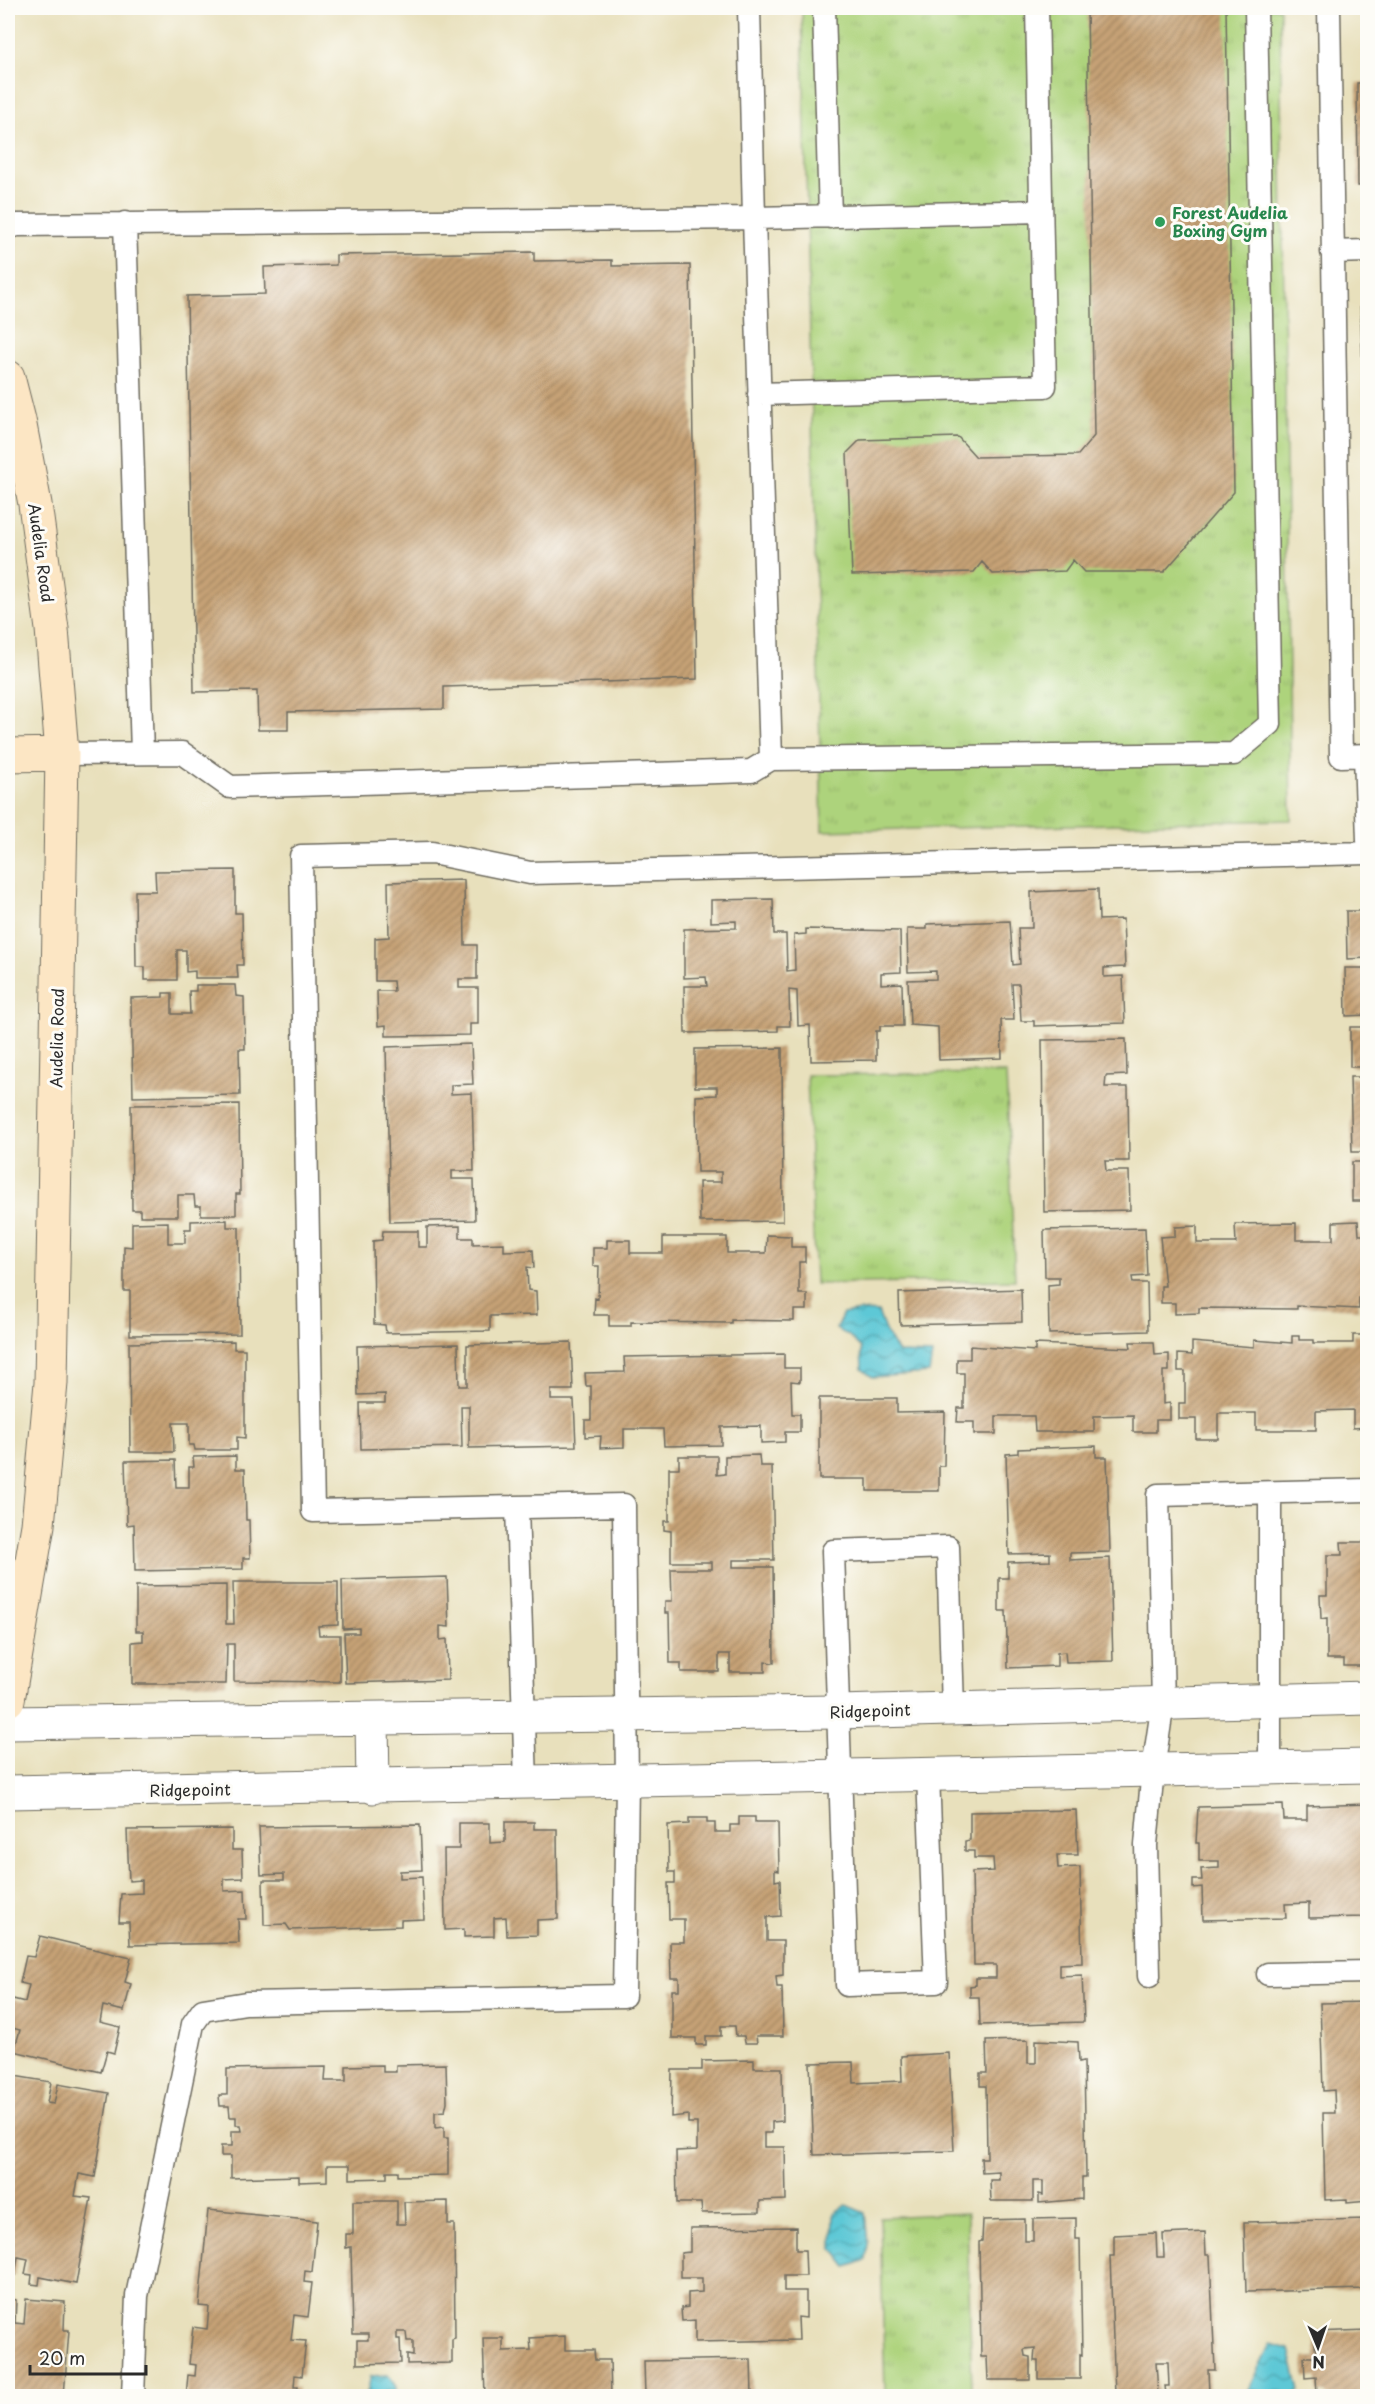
<svg xmlns="http://www.w3.org/2000/svg" width="1375" height="2404" viewBox="0 0 1375 2404" font-family="'Playpen Sans',sans-serif">
<style>
.grass{fill:url(#grass-tufts);stroke:#6c7f54;stroke-width:1.5}
.water{fill:url(#water-waves);stroke:#447a80;stroke-width:1.5}
.building{fill:url(#building-hatch)}
.lines{fill:none;stroke-linecap:round;stroke-linejoin:round}
.lane-casing{stroke:#6d6a5e;stroke-width:25}
.street-casing{stroke:#6d6a5e;stroke-width:35}
.secondary-casing{stroke:#6d6a5e;stroke-width:35}
.lane{stroke:#fff;stroke-width:22}
.street{stroke:#fff;stroke-width:33}
.secondary{stroke:#fce6c4;stroke-width:33}
.leisure-dot{fill:#2e9e5b;stroke:#fdfcf7;stroke-width:2}
.labels{text-anchor:middle;stroke-width:6;stroke-linejoin:round;paint-order:stroke}
.leisure-label{font-size:16px;font-weight:bold;fill:#27864d;stroke:#fdfcf7;text-anchor:start}
.street-label{font-size:16px;fill:#2b2b2b;stroke:#fdfcf7}
</style>
<defs>
<pattern id="grass-tufts" width="24" height="20" patternUnits="userSpaceOnUse" patternTransform="scale(1.5)"><rect width="24" height="20" fill="#add37c"/><path d="M3 7l-1-3M5 7V3M7 7l1-3M15 17l-1-3M17 17v-4M19 17l1-3" fill="none" stroke="#95b56b"/></pattern>
<pattern id="water-waves" width="16" height="10" patternUnits="userSpaceOnUse" patternTransform="scale(1.5)"><rect width="16" height="10" fill="#5dc8d6"/><path d="M0 5q4-4 8 0t8 0" fill="none" stroke="#4da3ae"/></pattern>
<pattern id="building-hatch" width="6" height="6" patternUnits="userSpaceOnUse" patternTransform="scale(1.5)"><rect width="6" height="6" fill="#c6a276"/><path d="M-1 1l2-2M0 6l6-6M5 7l2-2" fill="none" stroke="#a18461"/></pattern>
</defs>
<rect width="100%" height="100%" fill="#fdfcf7"/>
<filter id="ink" filterUnits="userSpaceOnUse"><feTurbulence type="fractalNoise" baseFrequency=".0167" numOctaves="2"/><feDisplacementMap in="SourceGraphic" scale="12" xChannelSelector="R" yChannelSelector="G"/><feConvolveMatrix kernelMatrix="1 2 1 2 8 2 1 2 1" color-interpolation-filters="sRGB"/></filter>
<filter id="wash" filterUnits="userSpaceOnUse"><feTurbulence type="fractalNoise" baseFrequency=".008" numOctaves="4" result="noise"/><feDisplacementMap in="SourceGraphic" scale="24" xChannelSelector="R" yChannelSelector="G"/><feGaussianBlur stdDeviation="1.35" result="paint"/><feColorMatrix in="noise" values="0 0 0 0 0 0 0 0 0 0 0 0 0 0 0 0 0 1.4 0 .05"/><feComposite in="paint" operator="in"/></filter>
<g filter="url(#wash)">
<rect width="100%" height="100%" fill="#e8e0bc"/>
<!-- grass -->
<path class="grass" d="M802,8H1280L1291,820L822,831Z
M1006,1073L1015,1280L815,1284L807,1075Z
M967,2213L972,2391H885L880,2217Z"/>
<!-- water -->
<path class="water" d="M861,1311L878,1312L886,1333L898,1353L932,1354L929,1373L872,1377L862,1369L861,1348L848,1335L836,1329L843,1314Z
M846,2205L865,2213L868,2244L866,2260L847,2267L833,2249L834,2213Z
M1270,2344L1289,2349L1299,2391L1294,2396H1245Z
M388,2375L396,2387L395,2396H364L367,2394L371,2376Z"/>
<g id="blocks">
<!-- building -->
<path class="building" d="M1087,8H1226L1234,492L1164,572H1084L1073,560L1065,571L993,574L982,562L974,572L852,575L847,453L860,440L958,437L976,457L1078,455L1094,436Z
M1357,83H1368V186H1358Z
M534,252V261L612,260V266L690,265L697,679L444,687V709L288,712V730H258L257,691L194,692L187,296L265,294L264,267L336,265V255Z
M1360,305H1368V399H1364Z
M235,870V913H242L243,965H237L238,978H195V971L186,972V950H177V980H145V967H136L135,891H156L155,871Z
M464,880L465,945H477V979H459V988H478V1024H470V1035L386,1036V1025L378,1026L377,991H394L393,981H375V938L389,937L388,882Z
M1098,889L1099,920L1123,919L1125,967L1104,968V977L1123,976L1125,1023L1034,1026V1021H1021L1019,984H1012L1014,1020H1001L1002,1058L939,1060L938,1027L910,1025L908,980L936,979V971L908,972L907,929H927V924L1010,921L1013,965L1020,964L1018,928H1032L1031,892Z
M773,899L774,934H786L787,971L795,970L794,935L806,934V929L900,931L901,972L881,973V984L902,983L903,1026H880V1031H876V1060L811,1061L810,1025L798,1026L797,991L789,990L790,1026H778V1031L685,1033L684,986H707L706,977L684,978V929L736,928V921L711,922V900Z
M1346,911H1368V958L1347,959Z
M1345,968H1368V1015L1346,1016Z
M196,985H235L236,996L244,997L245,1049H239L240,1095L133,1097L131,998L163,997V993H172V1014H190L189,991H196Z
M1350,1027H1368V1067H1350Z
M1126,1039L1127,1075L1106,1076L1105,1087H1128L1129,1161H1105L1106,1171H1129L1130,1210L1044,1212L1042,1040Z
M471,1044L473,1084L451,1085V1094L472,1093L474,1171H452V1179H474L475,1220L390,1222L386,1047Z
M782,1048L783,1221L700,1222L699,1182H721V1172H697L696,1096L717,1095V1087H695V1049Z
M1350,1077H1368V1152H1352Z
M239,1104L240,1194H236V1215H201V1206H195L194,1195H178V1216H140V1210H132L131,1105Z
M1352,1162H1368V1201H1352Z
M227,1220V1227H239L240,1334L130,1335V1291H124V1246L132,1247V1223L168,1222V1243H185V1229H191V1221Z
M1358,1221L1359,1235H1368V1248H1365L1368,1298H1359V1309L1297,1306V1309L1199,1308V1313L1175,1314V1303H1161V1286H1165L1160,1237L1175,1236V1227L1197,1226V1243H1236L1235,1224L1296,1223V1240H1333V1222Z
M460,1226V1238H473V1244L504,1243V1251L533,1250L534,1268L527,1267L528,1290L536,1291L537,1315L490,1316V1331L386,1333L385,1325L374,1324L373,1241L382,1240L383,1231H418V1247H427V1227Z
M1145,1228L1147,1276L1132,1277L1133,1283H1147L1148,1331L1049,1334L1048,1285L1059,1284V1277H1045L1044,1230Z
M767,1235L791,1236V1247H805V1262H799V1294H807V1310H794V1321L731,1320V1323L631,1322V1326H609V1315H594L595,1298L598,1299L599,1266H593V1248H607V1240H630V1253H663V1237H727V1253H766Z
M1021,1289L1022,1322L900,1325L899,1293Z
M1353,1335H1365V1341H1368V1427L1353,1428V1410L1316,1411V1430H1256V1413H1218V1439H1196V1419H1179V1403H1185V1371H1178V1354L1192,1355V1342L1254,1347V1340L1292,1343V1336H1299V1340H1313V1343H1353Z
M234,1341V1349H245V1438L237,1437V1450H195L194,1445H189V1423H173L174,1452H130L129,1343Z
M571,1342L573,1390H551V1400H574L576,1446L469,1448V1406H461L462,1447L361,1449L360,1403H385V1394L358,1395L357,1346L458,1344L459,1386H467V1345Z
M1130,1342H1154L1155,1355L1169,1354V1371H1163V1404L1170,1403V1420H1156V1432H1133V1415L1094,1416V1432H1035L1034,1416H996V1434H974V1422H957L958,1408H964V1373H957V1359H970V1346L1035,1351V1344L1131,1348Z
M784,1354V1368H800V1382L791,1381L792,1414H800V1432H785V1442L761,1443V1426L721,1427V1445L664,1446L663,1429H624V1447L600,1448L601,1436L585,1437V1420H591V1386H586L585,1373L625,1372L624,1357Z
M819,1398H897V1413L945,1412L944,1466H939V1491H867V1479H819Z
M1096,1446V1457H1107L1110,1552L1070,1553V1560L1110,1558L1113,1661L1066,1662L1065,1652L1057,1653V1666L1008,1668L1006,1611H999V1578H1008V1562L1050,1561V1553L1009,1554L1006,1454L1018,1453V1449Z
M759,1455L760,1466H772L774,1560H733V1567H773L774,1663L765,1662V1672H730V1654H719V1672H681V1663H670L669,1613H665V1601H672L671,1569H712V1562H671V1531L664,1530V1521H669V1468H679V1456H717V1475L725,1474V1456Z
M236,1456V1469H245L246,1520H249L250,1558H243V1569L135,1571L134,1524L127,1525L125,1461L175,1460L176,1487H189V1467H194L193,1457Z
M1341,1542H1368V1666H1344V1659H1327V1618L1321,1619L1320,1595H1327V1555H1342Z
M447,1577L449,1627L440,1626V1640L447,1639L448,1680L346,1683L344,1633H359V1628L343,1629L342,1580Z
M233,1582H338V1625L318,1626L319,1635H340V1682L234,1681V1644H227L226,1684H132V1642L143,1641V1631H136V1586L226,1585V1624H234Z
M1368,1804V1917L1309,1918V1903L1285,1904L1286,1918L1203,1920L1202,1887L1193,1888V1880H1202L1201,1869L1219,1868V1861H1199V1843H1196L1198,1807L1283,1805L1284,1820H1307V1806Z
M1076,1810L1078,1855H1057L1058,1868L1080,1867L1082,1963L1059,1964V1976L1082,1975L1084,2022L980,2025L979,1997H970V1986L976,1985V1978H996V1965H974L972,1872L994,1871L993,1858H974V1851H965V1841L970,1840V1812Z
M739,1817H755V1822H778L779,1871L775,1870V1881L780,1880L781,1916L767,1917V1941H783V1975L776,1976L777,1987H782L783,2036H756L757,2043H745L744,2036H736L735,2026H721V2036H706V2045H696V2038H672V1990H679V1978H671L670,1942H684V1919H669L668,1883H675V1872H669L668,1825L689,1824V1818H707V1823H715V1832H730V1825H739Z
M505,1822H534V1829H557L558,1919L537,1920V1935L507,1936L506,1917L494,1918V1936L464,1937V1929L445,1930L444,1849H459V1823H490V1843L505,1842Z
M420,1825L422,1870L400,1871V1878L422,1877L424,1919L401,1920V1926L290,1930L286,1924L264,1925L263,1880H284V1874L261,1875L259,1827Z
M232,1829V1850H242L243,1878L224,1879V1891L245,1890L246,1919H238L239,1943L130,1945L129,1922H119L121,1894L142,1893V1880L129,1881L127,1830Z
M40,1936L131,1958L125,1982L131,1984L124,2011L103,2006L100,2022L120,2027L114,2053L107,2051L101,2072L14,2051L20,2030L8,2027V2020L13,1999L25,2002L29,1985L20,1983L26,1956L34,1957Z
M1368,2002V2201L1347,2203V2199L1325,2200L1323,2113H1335L1334,2090L1323,2091L1320,2003Z
M1028,2040V2063H1036V2040L1078,2042L1079,2062L1084,2061L1086,2177H1082V2199L1039,2203V2194L1043,2195V2181H1033V2201H991L990,2180H999V2172L982,2173L981,2158H987L986,2086H980V2073H987L986,2041Z
M949,2053L954,2151L814,2155L810,2063L853,2062L854,2083L902,2081L901,2056Z
M754,2060V2068H782L783,2121L772,2122V2133H764V2147H785L786,2200L760,2201V2212L702,2213L701,2203H677L676,2151L697,2150V2123H688V2115L671,2117L672,2070H702V2061Z
M446,2064L447,2102L445,2111L435,2112V2128L444,2127V2138H448V2175L398,2176V2171H387V2178L350,2179V2165H327V2181L299,2182V2176L231,2178V2156H221V2146H232V2131H242L241,2125H236V2117H230L229,2106H220L219,2095H227V2069L326,2067L325,2081H346V2066L383,2065V2072H396V2065Z
M8,2075L51,2082L47,2103L54,2104L58,2084L109,2093L95,2177L79,2174L75,2196L91,2198L76,2284L40,2277L39,2285L31,2284L32,2275L25,2274L28,2259L18,2257L15,2275L8,2273Z
M353,2201H397V2224H405L404,2202L448,2201V2224H454L455,2338L452,2339V2363L407,2364V2355L413,2356V2341H407L406,2332H397V2339H400L401,2363L357,2364V2340H368V2334H353L351,2247L346,2248V2234H353Z
M208,2210L317,2221L312,2272L305,2271L304,2282L312,2283L308,2317L294,2315L291,2340L306,2341L302,2376L295,2375L294,2387H298L297,2396H186L188,2375L195,2376L196,2365L189,2364L193,2327L207,2329L209,2307L199,2306Z
M1076,2218V2239H1080L1082,2355L1080,2354V2379H1038V2361H1034L1035,2348L1024,2349L1025,2356L1030,2357V2380H988L987,2357H981L979,2242L982,2241L983,2220L1025,2219V2241H1033V2219Z
M1368,2219V2289L1246,2292L1244,2222Z
M796,2227V2250H805L806,2276H784V2291H806V2318L798,2317L799,2340L695,2342V2320L682,2321L681,2308L688,2307V2293L702,2292V2278H681V2253L690,2252V2228Z
M1205,2232L1206,2255H1210L1215,2370H1208L1209,2393L1166,2394L1165,2386H1169L1168,2362H1156L1158,2394L1115,2395L1110,2256H1114V2235L1156,2233L1157,2257H1164L1163,2234Z
M8,2299L16,2300L15,2323L24,2324L26,2299L65,2302L64,2330H69L64,2396H8Z
M1368,2330V2396H1326V2394H1317L1316,2377L1305,2378L1304,2357H1316L1314,2332Z
M565,2336V2350H594L595,2360H610L611,2396H485L483,2338H503V2351L531,2350L530,2338Z
M751,2359L752,2396H645L644,2361Z"/>
</g>
</g>
<g filter="url(#ink)">
<use href="#blocks" fill-opacity="0" stroke="#6d6a5e" stroke-width="1.5"/>
<g class="lines">
<defs>
<path id="lane" d="M749,8L754,218L1041,211
M824,8L830,217
M1329,8L1341,756L1368,755
M125,223L142,753
M8,228L17,225L754,218L771,759L751,771L230,787L182,753L62,754
M1332,252L1368,251
M759,394L1045,386L1037,8
M1365,755L1368,840
M771,759L1234,754L1270,724L1256,8
M517,1507L526,1783
M1270,1768V1493
M928,1775L936,1982L847,1985L833,1551L948,1547L953,1709
M1268,1974L1368,1972
M1149,1976L1146,1845L1153,1769L1163,1703L1158,1495L1368,1490
M133,2396L137,2296L193,2024L203,2010L246,2003L624,1996L627,1782L624,1505L313,1511L301,856L432,853L530,873L1368,853"/>
<path id="street" d="M372,1719L373,1787
M8,1723L838,1712L1368,1698
M8,1792C461,1786 914,1776 1368,1766"/>
<path id="secondary" d="M8,377L19,420L35,504L52,629L62,754L51,1383L38,1525L8,1700
M8,755L62,754"/>
</defs>
<!-- lane casing -->
<use href="#lane" class="lane-casing"/>
<!-- street casing -->
<use href="#street" class="street-casing"/>
<!-- secondary casing -->
<use href="#secondary" class="secondary-casing"/>
<!-- lane -->
<use href="#lane" class="lane"/>
<!-- street -->
<use href="#street" class="street"/>
<!-- secondary -->
<use href="#secondary" class="secondary"/>
</g>
</g>
<!-- markers -->
<circle class="leisure-dot" cx="1160" cy="222" r="6"/>
<g class="labels">
<!-- leisure labels -->
<g class="leisure-label">
<text x="1172" y="219">Forest Audelia<tspan x="1172" dy="18">Boxing Gym</tspan></text>
</g>
<!-- street labels -->
<g class="street-label">
<text transform="translate(41 553) rotate(82)" y="6">Audelia Road</text>
<text transform="translate(57 1038) rotate(-89)" y="6">Audelia Road</text>
<text transform="translate(870 1711) rotate(-2)" y="6">Ridgepoint</text>
<text transform="translate(190 1790) rotate(-1)" y="6">Ridgepoint</text>
</g>
</g>
<!-- margin -->
<rect width="1375" height="2404" fill="none" stroke="#fdfcf7" stroke-width="30"/>
<!-- north arrow -->
<g transform="translate(1318 2347) rotate(178)" stroke="#fdfcf7" stroke-width="4.5" paint-order="stroke">
<path d="M0-4.5L10 22L0 15L-10 22Z" fill="#2b2b2b"/>
<text y="-9" font-size="16" font-weight="bold" text-anchor="middle" fill="#2b2b2b">N</text>
</g>
<!-- scale -->
<path d="M30 2365v9h116v-9" fill="none" stroke="#2b2b2b" stroke-width="3"/>
<text x="39" y="2365" font-size="18" fill="#2b2b2b" stroke="#fdfcf7" stroke-width="4.5" paint-order="stroke">20 m</text>
</svg>
